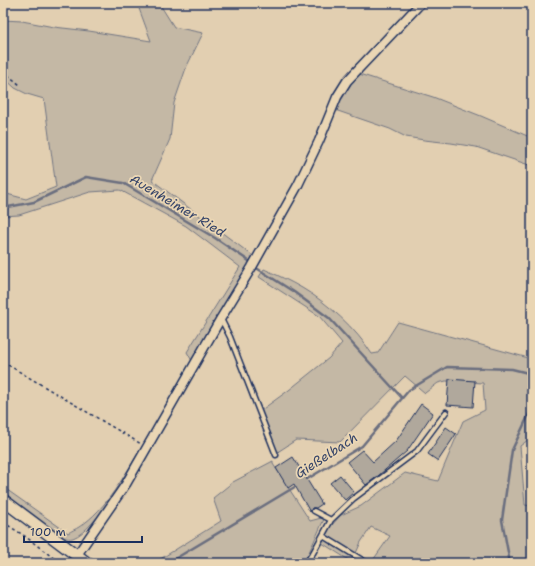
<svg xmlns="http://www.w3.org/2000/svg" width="535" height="566" viewBox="0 0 535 566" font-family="'Shantell Sans',sans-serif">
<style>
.green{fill:#c4b8a5;stroke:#707482}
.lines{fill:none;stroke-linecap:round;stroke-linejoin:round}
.stream{stroke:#6a6e7f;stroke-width:2.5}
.building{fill:#b0a89c;stroke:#1b2f5e}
.lane-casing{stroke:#1b2f5e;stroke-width:7}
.street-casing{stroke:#1b2f5e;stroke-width:11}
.secondary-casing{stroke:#1b2f5e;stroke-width:14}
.path{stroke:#1b2f5e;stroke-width:1.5;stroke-dasharray:3 3;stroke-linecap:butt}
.lane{stroke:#ead6b4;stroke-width:4}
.street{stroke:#ead6b4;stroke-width:8}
.secondary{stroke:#ead6b4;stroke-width:11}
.labels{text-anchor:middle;stroke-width:3.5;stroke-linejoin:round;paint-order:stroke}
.water-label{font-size:13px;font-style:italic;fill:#354469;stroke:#ead6b4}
</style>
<rect width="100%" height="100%" fill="#e2cfb1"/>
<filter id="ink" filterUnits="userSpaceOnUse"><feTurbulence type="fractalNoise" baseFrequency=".025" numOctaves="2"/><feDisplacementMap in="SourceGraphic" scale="8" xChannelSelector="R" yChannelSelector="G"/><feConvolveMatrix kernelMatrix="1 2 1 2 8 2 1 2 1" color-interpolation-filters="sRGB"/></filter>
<g filter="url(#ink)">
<!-- green -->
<path class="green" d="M137,3H159L174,27L203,33L186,68L174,103L170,139L152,180L253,256L246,271L192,361L187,352L240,267L186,226L120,190L90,192L19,215L3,216V193L26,199L56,187L44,99L27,94L15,88L3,77V20L22,21L54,27L89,31L151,41Z
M359,74L433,97L481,116L532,138V166L476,147L451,143L424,140L406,137L390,129L335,110L346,90Z
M264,269C277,275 290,281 302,288C328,303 356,329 372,354L378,353L398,322L532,359V437L520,446L525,505L532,506V563H371L390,536L371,527L361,542L352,562L322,543L330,527L341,515L361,506L405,473L438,481L463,421L485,410L483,383L446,381L438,383L425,393L405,376L340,442L296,440L276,453L260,411L289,390L329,358L342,343L319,316L259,277Z
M142,447C129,469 97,529 73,538C67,540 61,536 56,533L3,495V487L68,533C71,531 76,529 79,527C107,509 125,474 142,447Z
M273,461V464L310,521L325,517L306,559L303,563H154L221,521L213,498L233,482Z"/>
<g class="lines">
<!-- stream -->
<path class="stream" d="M3,208L34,202L86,177L123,183L215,238L249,261
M258,269L294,292L329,318L402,398
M304,481L362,446L409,390L447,367L512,369L532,374
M168,563L298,485
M510,563L502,520L512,450L530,412L532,410"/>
</g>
<!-- building -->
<path class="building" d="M449,379L475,381L473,407L447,405Z
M421,404L433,413L407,451L378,476L366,485L347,462L362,450L373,462L396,441Z
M446,427L456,434L438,461L428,454Z
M293,457L322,504L316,508H312L310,512L294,484L288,488L276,468Z
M340,475L354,492L345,500L330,483Z"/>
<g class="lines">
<defs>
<path id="lane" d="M221,319L230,337L276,455
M331,520L353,499L417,451L446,412
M323,536L367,563
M306,563L313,553L331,520L314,511"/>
<path id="street" d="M77,555L126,484L221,318L252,267L298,185L319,141L337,97L347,81L421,3"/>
<path id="secondary" d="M3,500L87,563"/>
</defs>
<!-- lane casing -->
<use href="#lane" class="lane-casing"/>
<!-- street casing -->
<use href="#street" class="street-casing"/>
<!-- secondary casing -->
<use href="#secondary" class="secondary-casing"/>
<!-- path -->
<path class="path" d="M3,71L20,85
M3,362L141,444
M3,517L7,514
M3,522L26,537L60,563"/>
<!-- lane -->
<use href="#lane" class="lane"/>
<!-- street -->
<use href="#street" class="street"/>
<!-- secondary -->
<use href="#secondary" class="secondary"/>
</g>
</g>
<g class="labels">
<!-- water labels -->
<g class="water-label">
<text transform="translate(178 205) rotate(31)" y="5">Auenheimer Ried</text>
<text transform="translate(326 455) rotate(-33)" y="5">Gießelbach</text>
</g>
</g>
<!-- margin -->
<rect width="535" height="566" fill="none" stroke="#ead6b4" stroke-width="16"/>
<rect x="8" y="8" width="519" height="550" fill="none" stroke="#1b2f5e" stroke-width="1.5" filter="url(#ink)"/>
<!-- scale -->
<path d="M24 536v6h118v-6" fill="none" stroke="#1b2f5e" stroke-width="2"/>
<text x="30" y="536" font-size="12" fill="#1b2f5e" stroke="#ead6b4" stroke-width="3" paint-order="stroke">100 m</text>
</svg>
